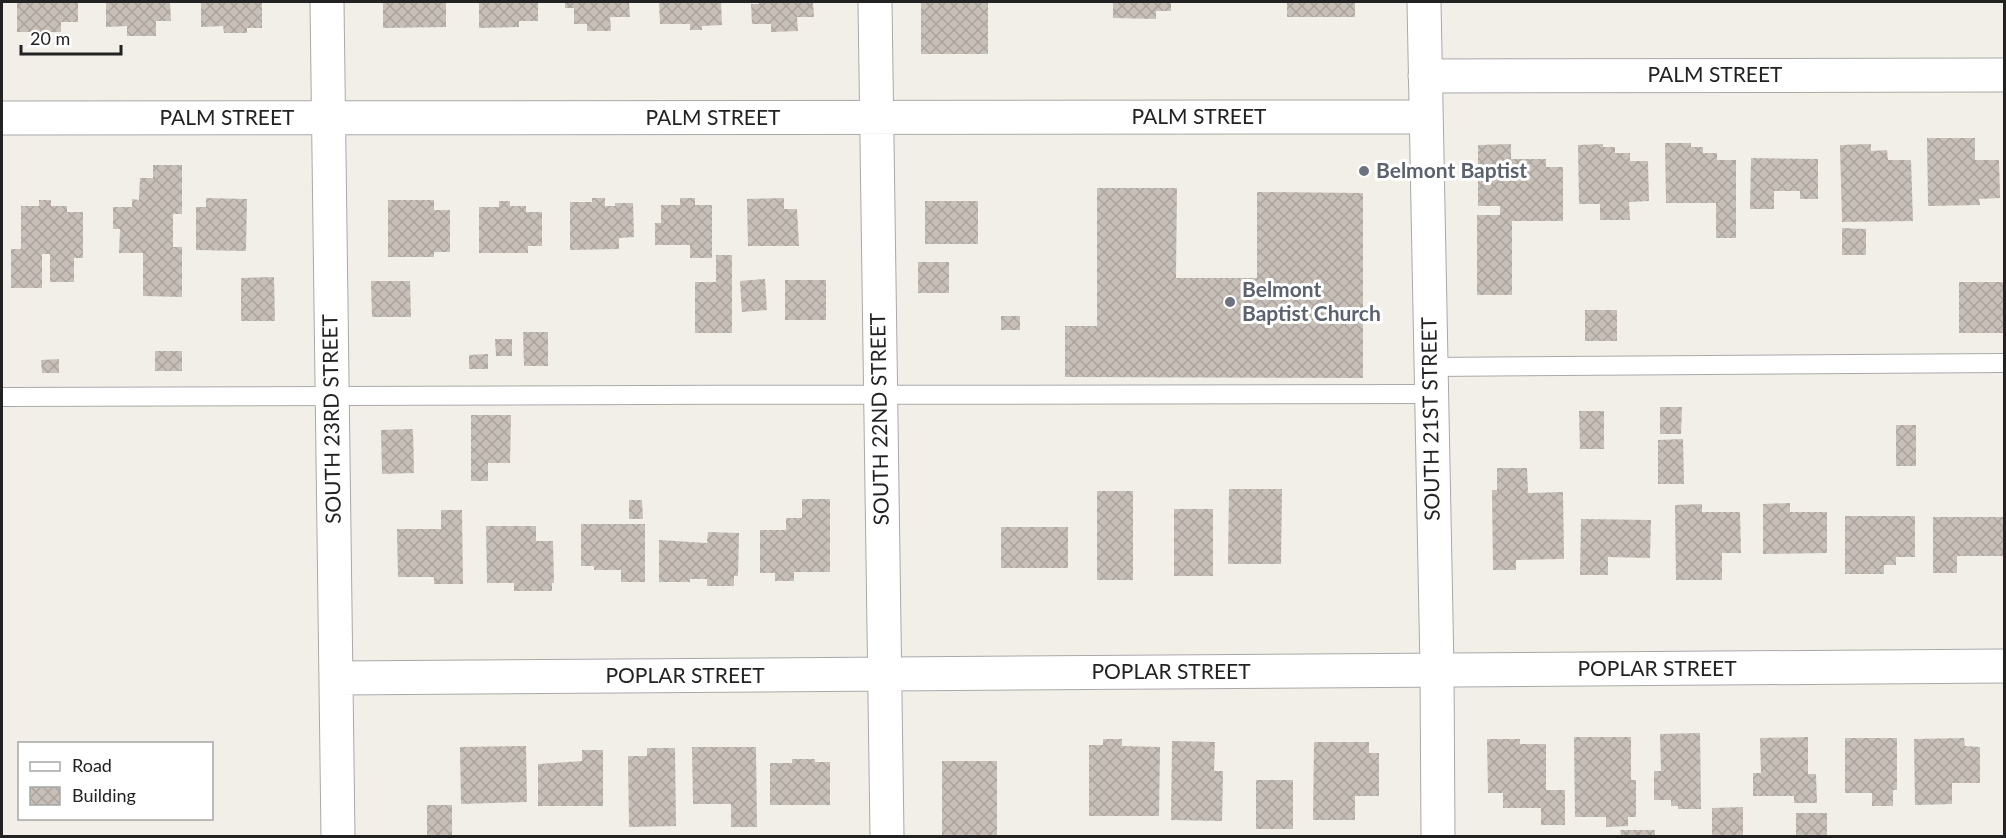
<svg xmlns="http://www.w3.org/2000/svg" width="2006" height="838" viewBox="0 0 2006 838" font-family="Lato,sans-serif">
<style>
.building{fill:url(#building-cross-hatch)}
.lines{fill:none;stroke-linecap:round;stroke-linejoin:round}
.service-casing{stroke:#a9a9a9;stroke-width:20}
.minor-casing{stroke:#a9a9a9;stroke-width:35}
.service{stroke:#fff;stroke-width:18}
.minor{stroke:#fff;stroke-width:33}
.worship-dot{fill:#6b7280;stroke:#fff;stroke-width:2}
.labels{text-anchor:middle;stroke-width:6;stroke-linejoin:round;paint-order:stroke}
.street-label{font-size:21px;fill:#222;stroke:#fff}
.worship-label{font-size:21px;font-weight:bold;fill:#5b616d;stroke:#fff;text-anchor:start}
</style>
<defs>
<pattern id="building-cross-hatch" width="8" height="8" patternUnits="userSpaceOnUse" patternTransform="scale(1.5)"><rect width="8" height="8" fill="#c7bfb8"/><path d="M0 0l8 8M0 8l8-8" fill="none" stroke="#aba49e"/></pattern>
</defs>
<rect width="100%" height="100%" fill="#f2efe9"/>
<!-- building -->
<path class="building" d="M17,2H78V22H61V32H17Z
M114,2H170L171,21H156V36H127V26L106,27V3H114Z
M201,2L262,3V28H247V33H224L223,26L201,27Z
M383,2H446V27L383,28Z
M479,2H538V21H519V27L479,28Z
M565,2H629L630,17H610L611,31H587V24H574V8H565Z
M659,2H721L722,25L702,26V30H690V24H660Z
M759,2H813L814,17H797L798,31L771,32V24H752L751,4H759Z
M921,2H988V54H921Z
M1113,2H1171V11H1156V19L1113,18Z
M1287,2H1355V17H1287Z
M1927,138H1975V160H1999L2000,198L1979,199L1980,205L1928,206Z
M1665,143H1691V147H1703V153H1717V160H1736V238H1716V203H1666Z
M1511,144V159H1546V167H1563V221H1512V295H1477V215H1500V206H1478V145Z
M1603,144V147H1615V153H1630V161H1648L1649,201L1629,202L1630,220H1600V204H1579L1578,145Z
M1871,144V151L1887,150L1888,160H1911L1913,221L1842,222L1840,145Z
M1751,158L1818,159V199H1800V191H1774V209H1750Z
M153,165H182V214H173V247H182V297L143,296V253H119L120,229H113V207H132V199L139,200L140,178H153Z
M1097,188H1177L1176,278H1257V192L1363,193V378L1065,377V326H1097Z
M206,198L247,199L246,251L196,250V207H206Z
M592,198H605V206H615V203H633L634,237L619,238V249L570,250V202H592Z
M680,198H695V205H712V258H690V245H655V223H661V205H680Z
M784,198V209H797L799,246H748L747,199Z
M39,200H51V206H67V212H83V258H74V282H50V254H42V288H11V249H21V206H39Z
M388,200H434V210H450V252H434V257H388Z
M499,201H510V206H526V212H542V246H528V253H479V207H499Z
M925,201H978V244H925Z
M1842,228L1866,229V255H1842Z
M716,255H732V333H695V282H716Z
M918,262H949V293H918Z
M274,277L275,321H241V278Z
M765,279L767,310L742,312L740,281Z
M785,280H826V320H785Z
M371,281H410L411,317H372Z
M1959,282H2004V333H1959Z
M1585,310H1617V341H1585Z
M1001,316H1020V330H1001Z
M523,332H548V366H524Z
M495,339H512V356H496Z
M155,351H182V371H155Z
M488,354V369H469V355Z
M59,359V373H42L41,360Z
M1660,407H1682L1681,434H1660Z
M1579,411H1604V449H1580Z
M471,415H511L510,463H488V481H471Z
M1896,425H1916V466H1896Z
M413,429L414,473L382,474L381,430Z
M1683,439L1684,484H1658V440Z
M1497,468H1527L1528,493L1563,492L1564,559L1516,560V570H1493L1492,490H1497Z
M1229,489H1282L1281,564H1228Z
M1097,491H1133V580H1097Z
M802,499H830V572H794V581H775V573H760V530H786V518H802Z
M629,500H642L643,519H629Z
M1790,503V512H1827V553L1763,554V504Z
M1702,504V512H1740L1741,553H1722V580H1676L1675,505Z
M1174,509H1213V576H1174Z
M441,510H462L463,584H434V577H398L397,529H441Z
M1845,516H1915V557H1896V565H1884V574H1845Z
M1933,517H2003V556H1957V573H1933Z
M1581,519L1651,520L1650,558L1608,557V575H1580Z
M581,524H645V582H621V570H594V566H581Z
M486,526H536V541H553L554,583H552V591H514V583H487Z
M1001,527H1068V568H1001Z
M708,532L739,533L738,576H734V586H707V579H690V582H659V540L707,543Z
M1700,733L1701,809H1678V806H1671V800H1654V771H1661L1660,734Z
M1574,737H1631V780H1636V817H1628V826L1606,827V817H1575Z
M1808,737V774H1816L1817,803H1794V796H1753V773H1761L1760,738Z
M1845,738H1897V790H1893V806H1872V793H1845Z
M1964,738L1965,746L1980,747V783H1952V804L1915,805L1914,739Z
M1103,739H1122V746L1160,747L1159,816H1089V745H1103Z
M1487,739H1520V744H1546V790H1565V825H1541V808H1503V793H1488Z
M1172,741L1215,742L1214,771H1223L1222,821L1171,820Z
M1314,742H1369V753H1379V796H1355V820H1313Z
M526,746L527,802L461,804L460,747Z
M692,747H756L757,827H731V804H693Z
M647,748H675L676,826L629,827L628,756H647Z
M582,750H603V806H538V764L582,761Z
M792,759H815V762H830V805H770V763H792Z
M942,761H997V836H942Z
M1256,780H1293V829H1256Z
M427,805H452V836H427Z
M1743,807V836H1712V808Z
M1796,813H1827V836H1796Z
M1620,830H1655V836H1621Z"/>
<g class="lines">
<defs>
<path id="service" d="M1430,367L2004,363
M2,397C478,393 954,396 1430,394"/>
<path id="minor" d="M327,2L338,836
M875,2L887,836
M1424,2L1437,670L1438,836
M1425,76L2004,75
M2,118L1425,117
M337,678L2004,666"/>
</defs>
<!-- service casing -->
<use href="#service" class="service-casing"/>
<!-- minor casing -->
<use href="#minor" class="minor-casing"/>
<!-- service -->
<use href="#service" class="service"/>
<!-- minor -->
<use href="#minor" class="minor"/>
</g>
<!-- markers -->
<g class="worship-dot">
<circle cx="1364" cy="171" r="6"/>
<circle cx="1230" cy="302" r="6"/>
</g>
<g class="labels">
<!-- street labels -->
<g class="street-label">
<text x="1715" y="82">PALM STREET</text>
<text x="1199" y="124">PALM STREET</text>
<text x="227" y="125">PALM STREET</text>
<text x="713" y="125">PALM STREET</text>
<text transform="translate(332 419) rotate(-91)" y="7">SOUTH 23RD STREET</text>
<text transform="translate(880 419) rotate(-91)" y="7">SOUTH 22ND STREET</text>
<text transform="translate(1431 419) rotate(-91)" y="7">SOUTH 21ST STREET</text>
<text x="1657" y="676">POPLAR STREET</text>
<text x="1171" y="679">POPLAR STREET</text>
<text x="685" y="683">POPLAR STREET</text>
</g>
<!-- worship labels -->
<g class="worship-label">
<text x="1376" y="178">Belmont Baptist</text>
<text x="1242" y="297">Belmont<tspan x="1242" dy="24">Baptist Church</tspan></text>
</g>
</g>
<!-- border -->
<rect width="2006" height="838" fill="none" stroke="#222222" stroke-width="6"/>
<!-- legend -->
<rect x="18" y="742" width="195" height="78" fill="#ffffff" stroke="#a7a7a7" stroke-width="1.5"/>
<rect x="30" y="762" width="30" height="9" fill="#ffffff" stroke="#a7a7a7" stroke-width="1.5"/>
<text x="72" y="772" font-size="18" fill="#222222">Road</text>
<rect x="30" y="787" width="30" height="18" fill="url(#building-cross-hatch)" stroke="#a7a7a7" stroke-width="1.5"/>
<text x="72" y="802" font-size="18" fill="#222222">Building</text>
<!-- scale -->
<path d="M21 45v9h100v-9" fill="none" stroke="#222222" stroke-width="3"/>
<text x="30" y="45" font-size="18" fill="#222222" stroke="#ffffff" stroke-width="4.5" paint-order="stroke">20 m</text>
</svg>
